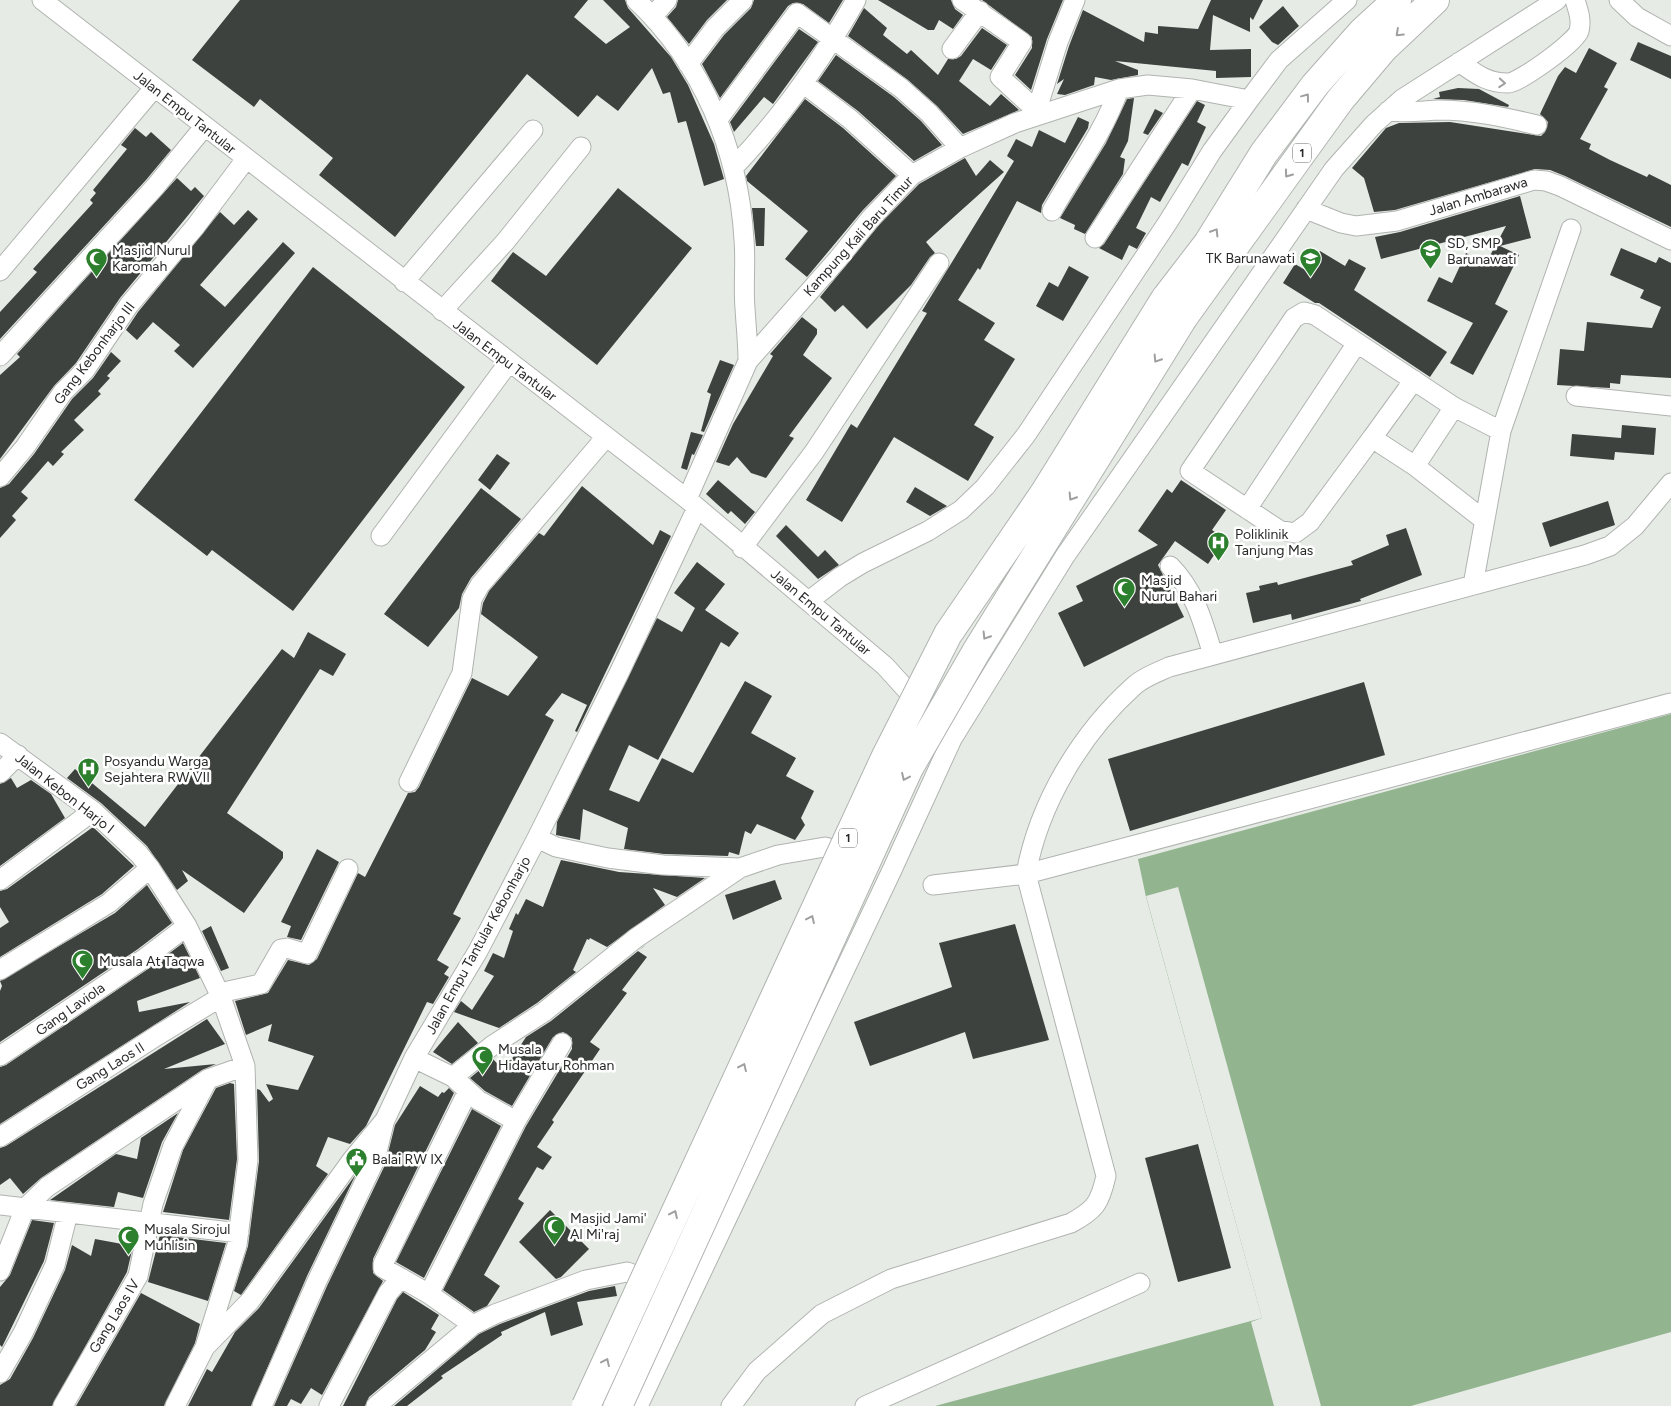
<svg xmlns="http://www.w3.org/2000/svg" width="1671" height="1406" viewBox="0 0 1671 1406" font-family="Figtree,sans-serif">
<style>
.water{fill:#92b48f}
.pier{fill:#e7ebe6}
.building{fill:#3e423e}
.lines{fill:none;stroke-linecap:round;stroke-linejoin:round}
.minor-casing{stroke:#b0b4b0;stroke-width:21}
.highway-casing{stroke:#b0b4b0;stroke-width:30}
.minor{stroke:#fff;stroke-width:19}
.highway{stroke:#fff;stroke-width:28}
.highway-bridge-casing{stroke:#b0b4b0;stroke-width:30;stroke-linecap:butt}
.highway-bridge{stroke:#fff;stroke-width:28}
.oneway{stroke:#9e9f9e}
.labels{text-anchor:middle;stroke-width:5;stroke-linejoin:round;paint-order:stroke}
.shield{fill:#fff;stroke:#686a68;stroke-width:1}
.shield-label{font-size:12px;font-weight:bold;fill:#282a28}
.street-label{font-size:14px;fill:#282a28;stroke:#fff}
.poi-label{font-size:14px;fill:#282a28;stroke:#fff;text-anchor:start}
</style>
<rect width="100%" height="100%" fill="#e7ebe6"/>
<!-- water -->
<path class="water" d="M1671,714V1332L1411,1406H935L1262,1318L1146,897L1138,859Z"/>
<!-- pier -->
<path class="pier" d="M1178,887L1321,1406H1274L1251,1322L1262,1318L1146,896Z"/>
<!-- building -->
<path class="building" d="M240,0H588L574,17L606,44L630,27L603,0H625L628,8L671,57L688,85L714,144L724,179L704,186L686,121L678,123L670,92L663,94L652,68L618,111L597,95L578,117L527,74L395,237L319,175L333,158L260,99L254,107L192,60Z
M678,0H727L707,20L689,44L667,17L676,7Z
M754,0H843L829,23L803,4L793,3L788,6L720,98L702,64L724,35L751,8Z
M878,0H951L955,9L963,15L953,29L939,20L934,30H928Z
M982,0H1063L1047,39L1031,90L1015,75L1032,48V37Z
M1211,0H1263L1253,20L1250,17V32L1213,15L1210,50L1251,49V77L1216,78V71L1115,61L1138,70V75L1111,80L1095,77L1094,85L1065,95L1057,94L1064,79L1057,84L1069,46L1083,10L1144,42L1145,32L1158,34V26L1198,29Z
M1283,6L1299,26L1278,45L1272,42L1259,27Z
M864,8L887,28L883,35L907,54L911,50L938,75L948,59H956L961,56L982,28L1007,45L991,70L973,59L959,81L990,106L1001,94L1019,110L963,134L937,106L908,80L848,36Z
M799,29L818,42L773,104L764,97L734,132L730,122Z
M1638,42L1671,56V79L1630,60Z
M1589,48L1617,63L1604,87L1608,89L1580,139L1591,144L1589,149L1610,160L1647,177L1649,174L1671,185V227L1565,176L1550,170L1535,169L1395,210L1374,212L1364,178L1352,168L1386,128L1399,123L1450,122L1541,136L1545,132L1548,122L1540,114L1558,76L1565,67L1576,73Z
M836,55L894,97L921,121L942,145L914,161L858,111L818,81Z
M1458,88L1479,89L1509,105L1508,107L1464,100L1433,99L1440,97L1439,92Z
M1134,98L1128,141L1120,157L1125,159L1123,174L1085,234L1074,229L1075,225L1060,218L1106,143L1127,99Z
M805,99L843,128L896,176L863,210L807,277L785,259L808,231L747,181L746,176Z
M1197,101L1205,105L1197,122L1206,127L1188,166L1182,163L1160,202L1151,197L1136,228L1146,233L1137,249L1129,245L1122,260L1099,248L1104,244Z
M1155,109L1163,113L1148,135L1143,133Z
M1078,117L1089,122L1088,128L1042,205L1041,213L1017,201L980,270L978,268L958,300L995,323L984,340L1015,359L974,425L994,437L968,481L894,437L842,522L806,500L851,424L857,428L927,313L922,311L1014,161L1007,156L1016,139L1032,147L1039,130L1065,143Z
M135,128L146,137L151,132L171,150L146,180L0,339V312L37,272L33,269L93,203L90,200L96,193L93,190L127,149L121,145Z
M965,158L976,176L990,160L1004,172L926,242L935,253L930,257L911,285L867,329L843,305L835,312L820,297L879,225L919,184Z
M177,178L191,191L195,187L204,196L120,298L76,363L54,386L0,459V375L20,357L17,354Z
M618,188L692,248L597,365L491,281L513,252L546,276Z
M1520,196L1531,238L1500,246L1519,255L1495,304L1508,311L1473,375L1450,363L1473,323L1427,301L1439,277L1452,283L1466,253L1486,263L1506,226L1381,259L1375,237L1400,232Z
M752,208H765L764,246H756Z
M248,210L258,219L200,285L225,307L283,242L295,253L193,368L174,351L180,345L153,322L137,340L126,330L138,312L220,212L234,225Z
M1621,248L1656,263L1659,257L1671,263V378L1621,375L1620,384L1610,383V388L1557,385L1560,349L1584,351L1587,322L1652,328L1661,307L1640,298L1644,290L1610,275Z
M1320,251L1345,266L1349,259L1366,268L1354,290L1447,352L1430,377L1319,303H1315L1283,283L1295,264L1307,271Z
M1069,266L1089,277L1063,321L1036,306L1049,282L1058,287Z
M313,267L465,387L293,611L212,550L207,556L134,500Z
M802,317L817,329V334L803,355L832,378L789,436L794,438L766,478L751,473L737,457L729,466L716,462L733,424L773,356L770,354Z
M111,352L121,361L107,376L110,378L98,391L101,394L74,420L84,430L61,452L64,454L53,466L48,461L21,492L28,498L12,516L16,520L0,538V488L9,484L34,454L72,399L93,378Z
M720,360L734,365L704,432L701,431L711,394L707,392Z
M1622,425L1656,428L1654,455L1615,452L1614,460L1570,456L1572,434L1621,438Z
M691,432L703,435L694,455L692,454L687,470L681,468Z
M497,454L510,463L490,490L478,480Z
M718,480L755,512L745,524L731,511L728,514L706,494Z
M1181,480L1226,510L1212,530L1225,539L1208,564L1175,541L1158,565L1184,617L1084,667L1058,613L1083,601L1076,586L1158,545L1138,531L1167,489L1172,493Z
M582,486L653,545L660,530L671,536L577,732L575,731L587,705L562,693L545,715L554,720L453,914L461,918L437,960L449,967L444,974L449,977L433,1004L427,1002L366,1126L350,1144L328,1137L316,1166L328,1174L241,1295L234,1291L248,1246L259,1161L257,1089L260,1090L269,1102L273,1099L266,1084L298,1090L314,1056L268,1041L272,1024L246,1035L235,1001L268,993L288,960L309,965L317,959L358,873L365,877L408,793L415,792L419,787L472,678L508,696L538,657L481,614L483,603L489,591L539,533L544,536Z
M915,487L947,506L930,516L906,502Z
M481,488L521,519L471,578L462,594L459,608L428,647L384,614Z
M1608,501L1615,525L1550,547L1542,523Z
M786,525L818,557L825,550L839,565L818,579L776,536Z
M1406,528L1422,575L1360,599L1361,601L1292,620L1291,614L1253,623L1246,593L1260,590L1259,586L1277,582L1278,585L1353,565L1351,561L1389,545L1386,535Z
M697,562L725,584L705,610L739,633L729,647L721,642L658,760L629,745L609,790L639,802L662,758L693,773L745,681L772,696L751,733L796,758L786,776L814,791L801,818L805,825L795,840L757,824L751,834L745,831L739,855L729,852L728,856L664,854L624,849L628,828L583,809L580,840L556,835L557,822L657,618L682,632L695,608L674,593Z
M308,632L346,654L333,676L320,669L227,813L283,852V858L244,913L182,870L188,881L177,890L147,846L101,803L67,778L75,769L145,827L282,649L294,658Z
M1364,682L1385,755L1130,831L1108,759Z
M11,778L17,788L31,780L51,794L65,818L0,866V784Z
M93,827L134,866L102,894L0,957V928L9,922L0,907V891L7,889Z
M317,849L339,862L301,940L287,937L291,926L281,922Z
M561,860L619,872L705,878L677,897L653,888L665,905L607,947L590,938L589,940L587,939L573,970L576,972L537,1003L499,1028L454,1012L461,1001L472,1010L494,976L484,971L493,953L504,958L513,931L509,929L516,913L518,915L526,899L543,907Z
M775,880L782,899L733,920L725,895Z
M147,885L172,923L138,949L0,1042V991L2,986L0,981L115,913Z
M1015,924L1049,1040L973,1059L965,1032L870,1066L854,1022L952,987L939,943Z
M211,926L229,968L221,971L202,931Z
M183,943L200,978L137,1001L139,1012L190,1002L0,1124V1067L6,1065L151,967Z
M646,945L638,951L647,957L622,990L627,993L590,1042L600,1049L552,1120L554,1122L537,1147L552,1157L543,1170L537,1167L518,1199L524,1203L484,1275L500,1286L487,1306L474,1312L443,1290L526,1126L572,1049V1038L563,1032L553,1037L512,1106L485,1091L470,1078L493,1059L504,1071L526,1037L551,1021L643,947Z
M207,1019L225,1044L164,1069L216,1064L202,1070L41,1178L23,1194L10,1178L0,1185V1148L6,1146Z
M458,1022L478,1043L452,1064L433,1052Z
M230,1083L234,1084L237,1159L229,1220L163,1212L183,1150L216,1088Z
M420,1086L438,1097L442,1092L444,1093L449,1088L454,1093L373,1259V1273L383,1281L322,1395L311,1388L301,1404L291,1399L287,1406H274L327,1286L385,1165L395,1125Z
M472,1109L501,1126L424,1278L396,1262Z
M178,1113L162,1142L143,1198L118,1192L114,1207L50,1200L116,1154L137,1159L141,1138Z
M1198,1144L1231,1268L1178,1282L1145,1158Z
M356,1174L307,1276L251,1406H188L207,1369L212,1372L235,1332L259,1308Z
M550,1210L589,1249L561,1277L556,1279L519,1242Z
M32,1220L54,1223L44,1261L2,1347L0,1345V1287L10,1275Z
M160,1235L226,1243L208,1301L148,1282Z
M95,1239L133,1246L127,1272L52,1406H0V1385L10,1379L33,1338L65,1270L72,1245L91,1256Z
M615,1286L617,1296L577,1302L583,1325L551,1336L545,1312L501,1332L502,1335L441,1376L443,1378L407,1406H394L479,1334L500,1324L589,1291Z
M403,1292L439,1315L431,1329L436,1332L425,1350L369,1397L365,1406H343L397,1299Z
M141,1293L200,1324L195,1343L164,1406H76Z"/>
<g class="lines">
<defs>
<path id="minor" d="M42,0L687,499L885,666L943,730
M636,0C702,62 739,150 744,240C746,263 743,286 745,308C746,326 748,343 748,361
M962,0L1022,42L1000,77L1037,111
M1619,0L1637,17L1671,36
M653,16L667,0
M952,49L980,11
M1459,62C1476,74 1487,83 1508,83C1519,83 1576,42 1579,31C1582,20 1578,10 1575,0
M688,64L715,28L743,0
M804,84L850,119L912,175
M1388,111C1406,113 1421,111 1438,110C1472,110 1504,117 1537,125
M1035,116L1058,42L1075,0
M718,119L797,13L901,88L929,113L960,148
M733,168C782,117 821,61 856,0
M1306,209L1341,223L1356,226L1397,221L1534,180L1546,181L1560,186L1671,240
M1052,211C1076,168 1102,136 1119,89
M1095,238L1192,89
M0,271L154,88
M404,282L533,130
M442,311L505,242L581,147
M0,356L155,187L204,127
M1576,396L1671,406
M1454,407L1415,466L1372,438L1310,522L1295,533L1279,530L1190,471L1294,318L1304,312L1315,315L1454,407L1501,431L1473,585
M1501,431L1571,229
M1372,438L1414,380
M1415,466L1484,520
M0,477L25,447L63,392L85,370L129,305L195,227L246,159
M687,499L748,361L838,259L871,218L912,175L960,148L1015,123L1119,89L1148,85L1192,89L1249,100
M1247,509L1357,343
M381,536L509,362
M742,548L814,452L939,263
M1170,566C1195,591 1203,622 1213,655
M810,600L840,577L863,563L928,531L961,510L985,487L1026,435L1168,222L1212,151L1249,100L1279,60L1347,0
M0,743L93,811L139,854L150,868L187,926L221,997L245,1066L248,1160L237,1245L205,1347L175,1406
M0,773L18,755
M409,782L462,673L472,599L480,585L606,437
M537,838L556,847L608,858L663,865L740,868L778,855L825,847L853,857
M0,880L93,811
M933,885L1026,874L1671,703
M0,970L109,903L150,868
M219,993L261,984L281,949L287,948L307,954L348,869
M0,1056L145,958L187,926
M414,1058L453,1077L478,1100L516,1121
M453,1077L493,1045L544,1012L636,938L740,868
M0,1137L158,1035L221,997
M0,1205L239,1233
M0,1271L25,1208L47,1187L208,1079L245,1066
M401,1278L383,1268V1264L468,1091
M429,1294L516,1121L562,1043
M205,1347L250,1301L352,1160L385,1120L414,1058L478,951L537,838L619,673L697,508
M0,1373L23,1333L55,1265L68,1213
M63,1406L138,1276L153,1204L173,1146L208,1079
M262,1406L317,1281L375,1160L384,1123
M329,1406L388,1293L401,1278L429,1294L473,1325
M376,1406L473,1325L495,1314L586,1280L627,1272L656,1283
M638,1406L892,870L952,739L1065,556L1334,169L1374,124L1402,99L1557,0
M731,1406L757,1371L822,1314L891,1279L1071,1223C1095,1210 1100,1203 1106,1176L1026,874C1039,803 1081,733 1135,685C1144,677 1158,672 1169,667L1585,555L1610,546L1635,526L1671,483
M865,1406L1140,1283"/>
<path id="highway" d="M1165,299L1208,243L1264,153L1315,85L1363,31L1397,0
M1183,318L1340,100L1384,48L1435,0"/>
</defs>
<!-- minor casing -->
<use href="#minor" class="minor-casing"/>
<!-- highway casing -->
<use href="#highway" class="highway-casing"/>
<!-- minor -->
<use href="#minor" class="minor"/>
<!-- highway -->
<use href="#highway" class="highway"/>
<defs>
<path id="highway-bridge" d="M586,1406L886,756L948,634L1045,492L1165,299
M618,1406L909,768L976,652L1183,318"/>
</defs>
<!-- highway-bridge casing -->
<use href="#highway-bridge" class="highway-bridge-casing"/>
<!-- highway-bridge -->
<use href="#highway-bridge" class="highway-bridge"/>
</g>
<!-- one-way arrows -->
<defs><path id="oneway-chevron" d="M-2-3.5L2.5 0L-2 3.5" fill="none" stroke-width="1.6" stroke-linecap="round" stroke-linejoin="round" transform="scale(1.25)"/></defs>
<g class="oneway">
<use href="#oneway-chevron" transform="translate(1399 33) rotate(137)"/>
<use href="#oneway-chevron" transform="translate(1502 83) rotate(4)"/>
<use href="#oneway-chevron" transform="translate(1306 97) rotate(-53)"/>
<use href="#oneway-chevron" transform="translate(1288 174) rotate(126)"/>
<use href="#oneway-chevron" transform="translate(1215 232) rotate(-58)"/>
<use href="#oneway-chevron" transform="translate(1157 359) rotate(122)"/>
<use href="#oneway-chevron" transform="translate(1072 497) rotate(122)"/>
<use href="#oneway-chevron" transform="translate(986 636) rotate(122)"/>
<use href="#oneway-chevron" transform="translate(905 777) rotate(115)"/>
<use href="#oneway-chevron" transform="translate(811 919) rotate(-65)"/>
<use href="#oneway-chevron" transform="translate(743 1067) rotate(-65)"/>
<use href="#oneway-chevron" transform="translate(674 1214) rotate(-65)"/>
<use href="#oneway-chevron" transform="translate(606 1362) rotate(-65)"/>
</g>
<!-- icons -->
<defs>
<symbol id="school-pin" viewBox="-11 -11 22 30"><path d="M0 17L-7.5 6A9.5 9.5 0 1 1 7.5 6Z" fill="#2c802d" stroke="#fff"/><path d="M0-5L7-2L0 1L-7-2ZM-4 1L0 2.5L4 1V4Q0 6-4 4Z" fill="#fff"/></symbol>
<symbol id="mosque-pin" viewBox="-11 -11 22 30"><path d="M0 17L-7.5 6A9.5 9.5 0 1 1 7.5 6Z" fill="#2c802d" stroke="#fff"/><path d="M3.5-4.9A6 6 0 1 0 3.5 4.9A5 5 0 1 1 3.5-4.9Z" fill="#fff"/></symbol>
<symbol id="hospital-pin" viewBox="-11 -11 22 30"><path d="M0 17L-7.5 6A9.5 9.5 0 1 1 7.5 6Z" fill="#2c802d" stroke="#fff"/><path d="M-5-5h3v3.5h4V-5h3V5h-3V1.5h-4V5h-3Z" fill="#fff"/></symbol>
<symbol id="civic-pin" viewBox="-11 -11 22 30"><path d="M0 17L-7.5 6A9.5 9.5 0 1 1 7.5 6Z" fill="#2c802d" stroke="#fff"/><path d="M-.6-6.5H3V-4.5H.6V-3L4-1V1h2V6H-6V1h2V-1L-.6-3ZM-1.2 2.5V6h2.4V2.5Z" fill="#fff"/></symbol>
</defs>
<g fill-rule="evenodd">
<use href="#school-pin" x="1418" y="238" width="25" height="34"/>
<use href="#mosque-pin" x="84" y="246" width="25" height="34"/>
<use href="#school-pin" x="1298" y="246" width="25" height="34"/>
<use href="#hospital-pin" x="1206" y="530" width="25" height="34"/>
<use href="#mosque-pin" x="1112" y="576" width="25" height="34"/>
<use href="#hospital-pin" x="76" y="756" width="25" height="34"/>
<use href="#mosque-pin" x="70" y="948" width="25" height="34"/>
<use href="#mosque-pin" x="470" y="1044" width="25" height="34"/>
<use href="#civic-pin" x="344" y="1146" width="25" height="34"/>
<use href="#mosque-pin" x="542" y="1214" width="25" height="34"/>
<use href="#mosque-pin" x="116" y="1224" width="25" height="34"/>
</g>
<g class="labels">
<!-- shield labels -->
<g class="shield">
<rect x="1293" y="143.5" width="18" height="19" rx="4"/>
<rect x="839" y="828.5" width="18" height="19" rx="4"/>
</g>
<g class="shield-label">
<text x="1302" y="157">1</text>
<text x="848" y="842">1</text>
</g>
<!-- street labels -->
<g class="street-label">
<text transform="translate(185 112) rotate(38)" y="5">Jalan Empu Tantular</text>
<text transform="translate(1478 196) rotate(-17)" y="5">Jalan Ambarawa</text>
<text transform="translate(858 236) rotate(-48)" y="5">Kampung Kali Baru Timur</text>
<text transform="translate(94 353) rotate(-53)" y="5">Gang Kebonharjo III</text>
<text transform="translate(505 360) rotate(37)" y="5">Jalan Empu Tantular</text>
<text transform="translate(821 612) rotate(40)" y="5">Jalan Empu Tantular</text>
<text transform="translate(65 793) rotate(38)" y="5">Jalan Kebon Harjo I</text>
<text transform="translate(478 945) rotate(-61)" y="5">Jalan Empu Tantular Kebonharjo</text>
<text transform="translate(70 1009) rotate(-35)" y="5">Gang Laviola</text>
<text transform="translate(110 1066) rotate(-32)" y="5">Gang Laos II</text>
<text transform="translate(114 1316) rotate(-59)" y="5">Gang Laos IV</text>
</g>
<!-- poi labels -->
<g class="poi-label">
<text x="1447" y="248">SD, SMP<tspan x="1447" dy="16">Barunawati</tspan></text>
<text x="112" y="255">Masjid Nurul<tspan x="112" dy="16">Karomah</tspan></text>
<text x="1295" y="263" text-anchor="end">TK Barunawati</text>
<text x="1235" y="539">Poliklinik<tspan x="1235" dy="16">Tanjung Mas</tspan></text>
<text x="1141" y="585">Masjid<tspan x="1141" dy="16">Nurul Bahari</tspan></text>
<text x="104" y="766">Posyandu Warga<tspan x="104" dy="16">Sejahtera RW VII</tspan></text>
<text x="99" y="966">Musala At Taqwa</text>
<text x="498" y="1054">Musala<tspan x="498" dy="16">Hidayatur Rohman</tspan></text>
<text x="372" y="1164">Balai RW IX</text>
<text x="570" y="1223">Masjid Jami'<tspan x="570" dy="16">Al Mi'raj</tspan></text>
<text x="144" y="1234">Musala Sirojul<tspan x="144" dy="16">Muhlisin</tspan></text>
</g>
</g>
</svg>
